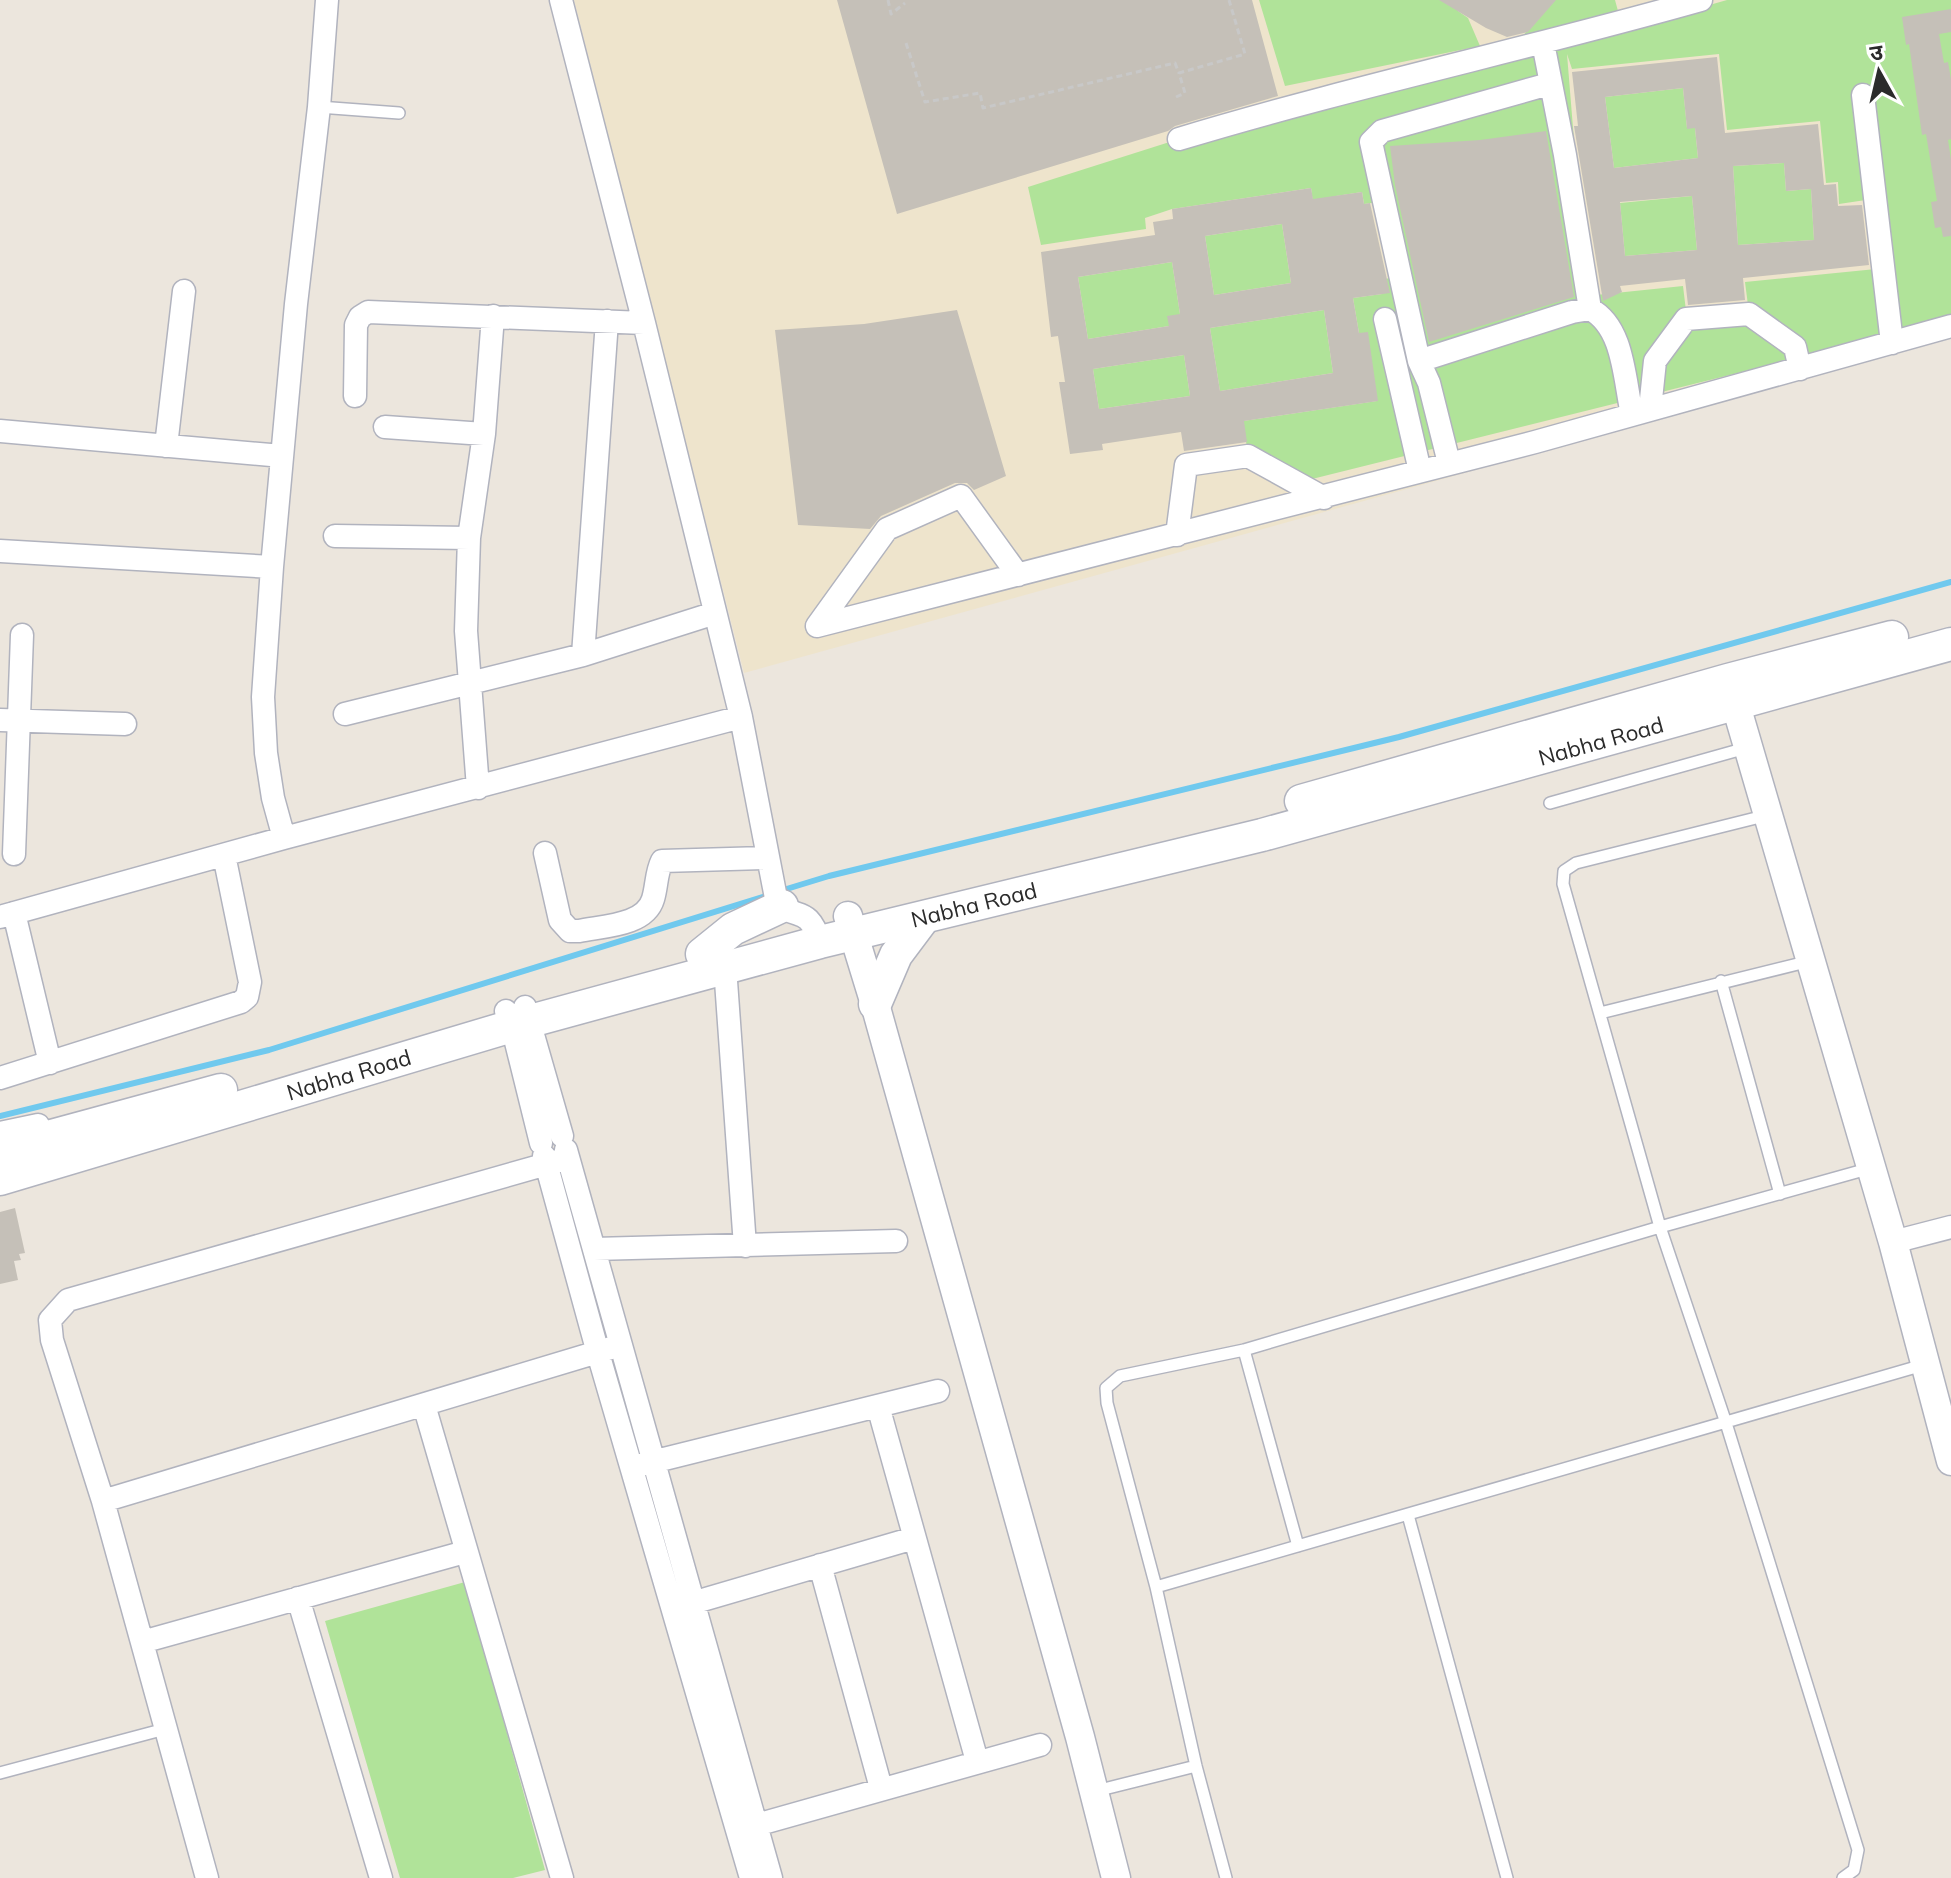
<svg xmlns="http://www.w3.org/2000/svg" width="1951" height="1878" viewBox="0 0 1951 1878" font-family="Mulish,'Noto Sans Devanagari',sans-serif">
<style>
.education{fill:#eee4cc}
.green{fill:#b0e399;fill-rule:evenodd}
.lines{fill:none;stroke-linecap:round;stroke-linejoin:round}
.stream{stroke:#70c9ee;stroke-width:6}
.building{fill:#c5c0b8;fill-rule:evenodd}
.service-casing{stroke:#b1b3be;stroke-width:14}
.minor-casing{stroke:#b1b3be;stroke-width:25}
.tertiary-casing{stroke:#b1b3be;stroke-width:31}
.secondary-casing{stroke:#b1b3be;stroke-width:35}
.path{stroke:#c8c8c8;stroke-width:3;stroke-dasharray:6 4;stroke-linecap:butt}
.service{stroke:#fff;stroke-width:11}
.minor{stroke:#fff;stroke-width:22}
.tertiary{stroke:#fff;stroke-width:28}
.secondary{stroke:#fff;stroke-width:32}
.labels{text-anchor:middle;stroke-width:6;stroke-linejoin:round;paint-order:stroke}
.street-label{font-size:22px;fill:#2b2b2b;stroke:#fff}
</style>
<rect width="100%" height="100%" fill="#ece6dd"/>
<!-- education -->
<path class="education" d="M574,0H1951V338L744,673Z"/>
<!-- green -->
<path class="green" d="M1259,0H1454L1458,11L1468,18L1480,46L1285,86Z
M1555,0H1615L1618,11L1518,41Z
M1727,0H1951V320L1312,479L1247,448L1243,421L1377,401L1359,333L1353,298L1382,294L1380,280L1390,278L1379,202L1364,204L1362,192L1336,196L1314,210L1311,188L1172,209L1145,218L1146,229L1041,245L1028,187L1179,139L1566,46ZM1567,54L1572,69L1719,54L1727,130L1820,121L1826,183L1838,182L1839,204L1879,198L1886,268L1745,282L1749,313L1687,319L1683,286L1596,295L1586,288Z
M1683,88L1687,128H1695L1698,158L1614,168L1605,97Z
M1784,163L1786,191L1811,189L1814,240L1738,245L1733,166Z
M1692,196L1697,250L1625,256L1620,203Z
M1282,224L1291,283L1214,295L1205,236Z
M1172,262L1180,314L1169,326L1088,339L1078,277Z
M1324,310L1333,373L1220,391L1210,328Z
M1184,355L1190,396L1099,409L1093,369Z
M465,1582L545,1870L513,1878H400L325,1621Z"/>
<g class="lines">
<!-- stream -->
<path class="stream" d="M780,891L829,876L1399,737L1951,582
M0,1116L269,1050L769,895"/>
</g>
<!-- building -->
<path class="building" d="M837,0H1252L1278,96L1175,126L1168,131L897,214Z
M1439,0H1556L1528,32L1507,37L1486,28Z
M1951,9V32L1939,34L1944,63L1948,62L1951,79V139L1948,140L1951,159V236L1943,237L1941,227L1935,228L1931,202L1937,201L1926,134L1922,135L1909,44L1906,45L1902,17Z
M1717,57L1725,133L1818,124L1824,185L1836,184L1838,206L1862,205L1869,265L1743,278L1745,300L1688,305L1685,279L1620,286L1622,292L1603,301L1574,126H1578L1572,72ZM1683,88L1687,129L1695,128L1698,158L1614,168L1605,97ZM1784,163L1786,191L1811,189L1814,240L1738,245L1733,166ZM1692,196L1697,250L1625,256L1620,202Z
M1546,131L1574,297L1429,342L1395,185L1390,146L1480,140Z
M1311,188L1313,199L1362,192L1364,204L1370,203L1390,293L1353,298L1359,333L1368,332L1378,401L1244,421L1247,442L1184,451L1181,432L1102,444L1103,450L1070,454L1059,382H1065L1058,336L1051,337L1041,252L1155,235L1153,222L1173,219L1172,209ZM1282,224L1291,283L1214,295L1205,236ZM1172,262L1180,314L1167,316L1169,326L1088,339L1078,277ZM1324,310L1333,373L1220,391L1210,328ZM1184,355L1190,396L1099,409L1093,369Z
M957,310L1006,476L974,490L967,483H955L881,516L870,529L798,525L775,330L864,324Z
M15,1208L25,1253L19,1254L21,1260L14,1261L18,1280L0,1284V1212Z"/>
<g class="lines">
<defs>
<path id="service" d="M319,107L399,113
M1550,803L1746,748
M1768,815L1576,863L1564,871L1563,884L1660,1227L1726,1423L1858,1850L1854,1870L1843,1878
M1721,981L1780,1194
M1600,1013L1810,961
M1244,1350L1298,1546
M1408,1515L1507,1878
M1156,1587L1923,1365
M0,1773L165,1729
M1096,1791L1196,1766
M1226,1878L1196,1766L1156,1587L1107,1403L1106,1388L1120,1376L1244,1350L1660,1227L1871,1168"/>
<path id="minor" d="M561,0L644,323L741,717L776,898C794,925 806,900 820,942
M1543,43L1565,155L1590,309C1624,327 1624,379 1632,414
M1863,95L1892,343
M1179,139C1351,87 1528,49 1701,0
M1385,319L1420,471
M1419,361L1572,312L1590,309
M355,396L356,325L360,317L368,312L644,323
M1650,409L1655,361L1686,319L1749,314L1795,347L1800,369
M385,427L484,434
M0,431L282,456
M166,446L184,291
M1449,463L1429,383L1419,361L1371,142L1382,131L1549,84
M1177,535L1186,465L1248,456L1324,498
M335,536L469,538
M0,551L272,567
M817,626L1535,442L1951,326
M817,626L887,529L961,496L1018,575
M583,655L607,321
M345,714L583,655L715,613
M0,720L125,724
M478,788L466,631L469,538L484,434L493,316
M284,838L273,798L266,753L263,697L272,567L296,304L319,107L327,0
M545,853L560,920L570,931H579C602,926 645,926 653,899C657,886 656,873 662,861L768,858
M14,854L22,635
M14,913L50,1063
M0,917L284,838L741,717
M725,967L745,1246
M525,1007L562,1136
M506,1011L512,1026L541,1143
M0,1078L241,1002L247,997L250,982L224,855
M0,1133L38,1125
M566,1150L771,1878
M544,1156L598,1353L751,1878
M1893,1242L1951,1227
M594,1249L896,1241
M424,1405L562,1878
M878,1406L977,1761
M640,1465L938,1391
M103,1501L611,1348
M820,1565L881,1788
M298,1598L381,1878
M682,1606L914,1538
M142,1642L465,1552
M742,1829L1040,1745
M207,1878L103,1501L52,1340L50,1320L68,1300L568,1158"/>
<path id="tertiary" d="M1730,685L1893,1242L1951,1461
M848,916L875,1004L1080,1737L1116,1878"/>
<g id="secondary">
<path d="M1301,801L1728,680L1892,637"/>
<path d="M702,954L733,929L782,906"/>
<path d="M875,1004L896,955L923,919"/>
<path d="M0,1150L221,1090"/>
<path id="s1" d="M0,1179L512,1026L820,942L1262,835L1951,644"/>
</g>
</defs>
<!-- service casing -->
<use href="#service" class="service-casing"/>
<!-- minor casing -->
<use href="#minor" class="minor-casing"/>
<!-- tertiary casing -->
<use href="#tertiary" class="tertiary-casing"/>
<!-- secondary casing -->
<use href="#secondary" class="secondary-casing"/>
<!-- path -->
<path class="path" d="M888,0L891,14L905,3
M906,43L925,102L980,93L983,108L1175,63L1179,73
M1176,97L1185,93L1179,73L1245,54L1229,0"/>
<!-- service -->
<use href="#service" class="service"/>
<!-- minor -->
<use href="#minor" class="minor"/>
<!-- tertiary -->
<use href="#tertiary" class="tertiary"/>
<!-- secondary -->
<use href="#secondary" class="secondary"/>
</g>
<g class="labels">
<!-- street labels -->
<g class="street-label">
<text dy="8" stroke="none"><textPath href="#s1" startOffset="1660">Nabha Road</textPath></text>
<text dy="8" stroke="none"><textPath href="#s1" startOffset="1012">Nabha Road</textPath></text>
<text dy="8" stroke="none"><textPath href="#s1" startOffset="364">Nabha Road</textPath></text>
</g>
</g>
<!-- north arrow -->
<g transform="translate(1879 72) rotate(352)" stroke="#ffffff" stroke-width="6" paint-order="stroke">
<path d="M0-6L14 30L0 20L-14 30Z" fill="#2b2b2b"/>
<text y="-12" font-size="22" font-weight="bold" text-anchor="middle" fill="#2b2b2b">उ</text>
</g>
</svg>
